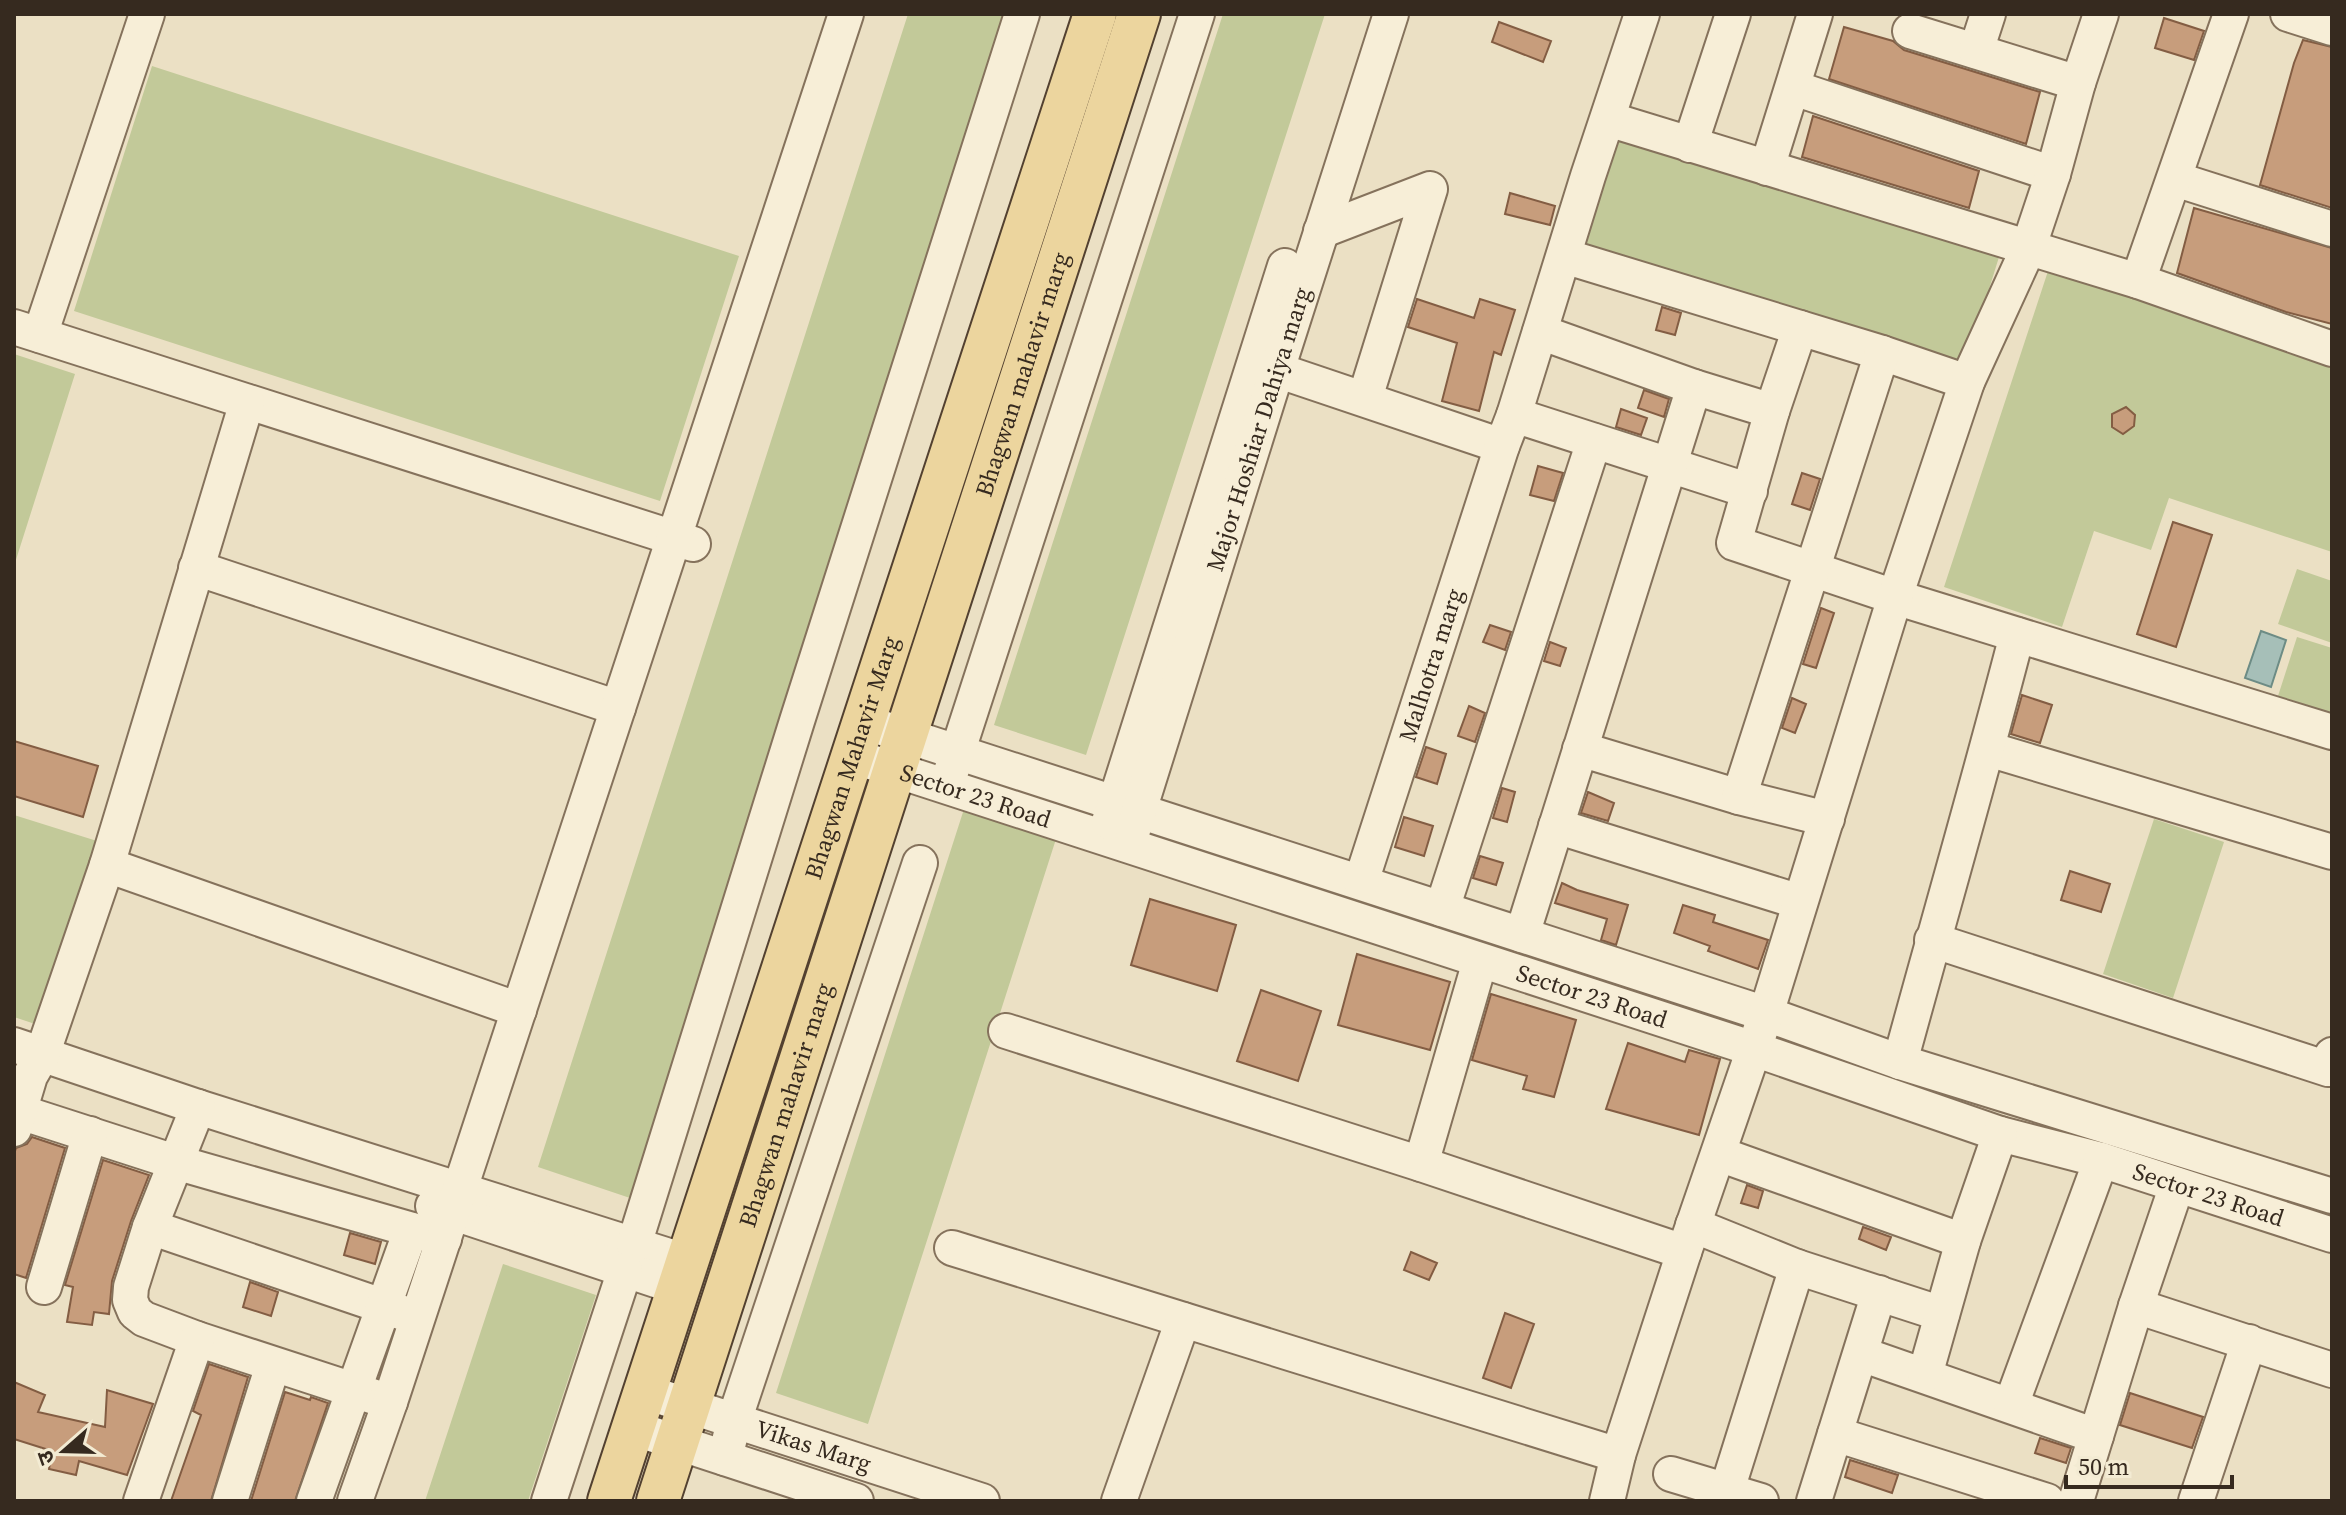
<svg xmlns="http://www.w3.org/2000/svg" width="2346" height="1515" viewBox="0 0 2346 1515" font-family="'Source Serif 4','Noto Sans Devanagari',serif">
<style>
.green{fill:#c2c999}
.water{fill:#a6bfb8;stroke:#6d8c85;stroke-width:2}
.building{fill:#c79d7c;stroke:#835d43;stroke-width:2}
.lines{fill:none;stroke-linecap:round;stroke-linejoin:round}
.minor-casing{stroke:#85725c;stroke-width:38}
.major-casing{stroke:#534130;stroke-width:46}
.minor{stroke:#f7eed7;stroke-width:34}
.major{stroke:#ecd59e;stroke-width:42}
.labels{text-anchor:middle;stroke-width:6;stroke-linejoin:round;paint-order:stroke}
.street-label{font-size:24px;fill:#362a1f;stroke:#f3ebd3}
</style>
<rect width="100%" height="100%" fill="#ebe0c4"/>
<!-- green -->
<path class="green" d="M908,14H1013L630,1198L538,1167Z
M1223,14H1325L1086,755L994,725Z
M152,66L739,256L660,501L74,311Z
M1618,139L1999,257L1966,363L1586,245Z
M2049,268L2332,363V552L2169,498L2151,550L2094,531L2062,627L1944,587Z
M14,354L75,374L14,566Z
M2297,569L2332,581V643L2278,624Z
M2297,637L2332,648V713L2278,696Z
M964,809L1056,839L868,1424L776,1393Z
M14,815L97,841L38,1025L14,1017Z
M2154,819L2224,842L2173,998L2103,974Z
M503,1264L596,1295L528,1501H425Z"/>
<!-- water -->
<path class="water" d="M2261,631L2286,640L2271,687L2245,678Z"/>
<!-- building -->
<path class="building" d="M2164,18L2204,31L2194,60L2155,48Z
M1499,22L1551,41L1543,62L1492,42Z
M1844,27L1893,41L1904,50L2040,92L2026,144L1829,79Z
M2303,40L2332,47V208L2260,185L2294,63Z
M1813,116L1979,171L1969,208L1802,157Z
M1510,193L1555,206L1550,225L1505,214Z
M2194,208L2332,248V324L2286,312L2177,273Z
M1417,299L1474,318L1480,299L1515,310L1501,355L1494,352L1479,411L1442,401L1457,343L1408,327Z
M1662,307L1681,313L1675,335L1656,330Z
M1644,390L1669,399L1664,417L1638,408Z
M2126,407L2135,415L2134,426L2123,434L2112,427V414Z
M1621,409L1647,418L1641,435L1616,427Z
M1538,466L1563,473L1554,501L1530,495Z
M1802,473L1820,479L1810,510L1792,504Z
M2173,522L2212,535L2176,647L2137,634Z
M1821,608L1834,613L1816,668L1803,664Z
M1490,625L1511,632L1505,650L1483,642Z
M1550,642L1566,648L1560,666L1544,661Z
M2022,695L2052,705L2040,743L2011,734Z
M1792,698L1806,704L1795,733L1782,728Z
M1469,706L1485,713L1475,742L1458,736Z
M14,741L98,766L83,817L14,796Z
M1426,747L1446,754L1437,784L1416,777Z
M1502,788L1515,792L1507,822L1493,818Z
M1588,792L1614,803L1608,821L1581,813Z
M1404,817L1433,826L1424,856L1395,847Z
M1480,856L1503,863L1496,885L1473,878Z
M2070,871L2110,884L2101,912L2061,900Z
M1562,883L1577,890L1628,905L1616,945L1601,940L1607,919L1555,903Z
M1150,899L1236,925L1217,991L1131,965Z
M1683,905L1715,915L1713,922L1768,940L1758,969L1708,951L1710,946L1674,933Z
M1357,954L1450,982L1430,1050L1338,1025Z
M1261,990L1321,1011L1298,1081L1237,1061Z
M1491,994L1576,1020L1554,1097L1523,1089L1527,1076L1472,1060Z
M1628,1043L1685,1062L1689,1050L1720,1059L1699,1135L1606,1109Z
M32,1137L65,1148L26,1278L14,1274V1154L16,1148L27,1144Z
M103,1160L149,1175L131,1221L112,1281L109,1314L94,1312L92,1325L67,1322L73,1287L65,1285Z
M1747,1185L1763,1191L1758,1208L1741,1203Z
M1863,1227L1891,1237L1886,1250L1859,1239Z
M350,1233L381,1242L375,1264L344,1255Z
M1411,1252L1437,1263L1429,1280L1404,1270Z
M250,1282L278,1292L271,1316L243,1307Z
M1505,1313L1534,1324L1511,1388L1483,1378Z
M209,1364L248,1377L211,1501H171L201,1415L193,1411Z
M14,1382L45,1395L38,1412L105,1427L107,1390L153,1404L127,1475L79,1461L76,1475L49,1469L52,1451L14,1439Z
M285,1392L310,1400L311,1397L328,1403L295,1501H251Z
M2130,1393L2203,1417L2192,1448L2120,1425Z
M2040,1438L2071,1448L2066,1463L2035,1453Z
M1850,1460L1898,1475L1892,1493L1845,1477Z"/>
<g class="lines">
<defs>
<g id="minor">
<path d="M2288,14L2332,28"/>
<path d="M1910,31L2078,83"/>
<path d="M1976,51L1988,14"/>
<path d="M1794,88L2053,174"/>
<path d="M1608,119L2138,281L2332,349"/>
<path d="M1690,145L1733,14"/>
<path d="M1767,168L1815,14"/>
<path d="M2175,179L2332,229"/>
<path d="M1321,231L1430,189L1365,398"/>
<path d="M1564,256L1882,353L1967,382"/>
<path d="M2138,281L2231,14"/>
<path d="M14,327L693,544"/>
<path d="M1800,328L1772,411L1734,543L1895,597L2332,732"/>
<path d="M1540,332L1694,387L1772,411"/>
<path d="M40,335L147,14"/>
<path d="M1256,363L1502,446"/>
<path d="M1514,415L1750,491"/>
<path d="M196,568L618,708"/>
<path d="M864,722L1766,1014L1900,1062L2332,1196"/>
<path d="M1580,749L1739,797L1827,819"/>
<path d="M1988,749L2332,852"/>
<path id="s1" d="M871,762L1754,1049L2000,1134L2101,1160L2332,1235"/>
<path d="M950,775L1197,14"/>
<path d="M1739,797L1882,353"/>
<path d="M1109,822L1285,266"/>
<path d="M1556,826L1800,902"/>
<path id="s2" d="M1133,830L1277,370L1391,14"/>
<path d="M107,865L519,1010"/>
<path id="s3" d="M1361,882L1502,446L1514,415L1588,176L1642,14"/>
<path d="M1442,909L1594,441"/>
<path d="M1522,935L1694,387"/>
<path d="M1932,940L2328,1069L2332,1055"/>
<path d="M1006,1031L1421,1164L1684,1252"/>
<path d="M14,1045L198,1107L688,1262"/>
<path d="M1900,1062C1939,919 1980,778 2017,635"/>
<path d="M198,1107L150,1227L131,1287L130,1300L135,1312L144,1319L197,1339L390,1402"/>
<path d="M20,1112L175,1162L444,1239"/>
<path d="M14,1129L30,1076L42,1055L107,865L247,402"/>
<path d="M1719,1154L1963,1241"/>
<path d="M1421,1164L1480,961"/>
<path d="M433,1206L680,1288"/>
<path d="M1693,1225L1797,1267L1942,1314"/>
<path d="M150,1227L406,1314"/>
<path d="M634,1245L797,721L1022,14"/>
<path d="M952,1248L1618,1455"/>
<path d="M44,1287L90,1134"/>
<path d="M2136,1306L2332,1370"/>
<path d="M1861,1354L2096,1436"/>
<path d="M1925,1375L1963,1241L2000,1134"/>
<path id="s4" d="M646,1392L982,1501"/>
<path d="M2011,1405L2101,1160"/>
<path d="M633,1428L856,1501"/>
<path d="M1835,1434L2047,1501"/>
<path d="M725,1458L734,1421L920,863"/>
<path d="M1671,1474L1761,1501"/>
<path d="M1727,1490L1797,1267"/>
<path d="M141,1501L197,1339"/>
<path d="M230,1501L273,1365"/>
<path d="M314,1501L411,1230"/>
<path d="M355,1501L390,1402L846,14"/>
<path d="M549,1501L625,1270"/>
<path d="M1119,1501L1183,1320"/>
<path d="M1607,1501L1618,1455L1684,1252L1766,1014L1895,597L1967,382L2028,249L2053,174L2078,83L2101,14"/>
<path d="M1814,1501L1879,1293"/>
<path d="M2076,1501L2136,1306L2177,1185"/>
<path d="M2196,1501L2249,1342"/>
</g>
<g id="major">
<path id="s5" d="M609,1501L1095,14"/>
<path id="s6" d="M658,1501L1139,14"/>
</g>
</defs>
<!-- minor casing -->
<use href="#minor" class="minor-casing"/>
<!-- major casing -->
<use href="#major" class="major-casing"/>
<!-- minor -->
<use href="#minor" class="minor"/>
<!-- major -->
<use href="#major" class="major"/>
</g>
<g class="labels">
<!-- street labels -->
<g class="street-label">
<text dy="8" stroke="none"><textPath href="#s6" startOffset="1184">Bhagwan mahavir marg</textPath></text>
<text dy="8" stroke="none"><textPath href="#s2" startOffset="420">Major Hoshiar Dahiya marg</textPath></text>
<text dy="8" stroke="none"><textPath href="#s3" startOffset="228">Malhotra marg</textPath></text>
<text dy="8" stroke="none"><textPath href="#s5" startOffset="782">Bhagwan Mahavir Marg</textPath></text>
<text dy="8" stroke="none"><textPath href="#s1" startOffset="110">Sector 23 Road</textPath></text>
<text dy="8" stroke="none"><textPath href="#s1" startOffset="758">Sector 23 Road</textPath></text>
<text dy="8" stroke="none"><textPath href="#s6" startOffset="416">Bhagwan mahavir marg</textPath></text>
<text dy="8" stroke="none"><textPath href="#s1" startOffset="1406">Sector 23 Road</textPath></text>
<text dy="8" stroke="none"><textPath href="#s4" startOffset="176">Vikas Marg</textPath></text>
</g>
</g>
<!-- border -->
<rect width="2346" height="1515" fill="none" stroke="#362a1f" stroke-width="32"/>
<!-- north arrow -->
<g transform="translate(64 1451) rotate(250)" stroke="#f3ebd3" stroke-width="6" paint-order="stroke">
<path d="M0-6L14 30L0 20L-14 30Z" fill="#362a1f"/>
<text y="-12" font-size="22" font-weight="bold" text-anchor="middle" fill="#362a1f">उ</text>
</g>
<!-- scale -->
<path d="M2066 1475v12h166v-12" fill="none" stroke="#362a1f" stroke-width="4"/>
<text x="2078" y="1475" font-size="24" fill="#362a1f" stroke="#f3ebd3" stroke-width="6" paint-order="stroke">50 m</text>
</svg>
